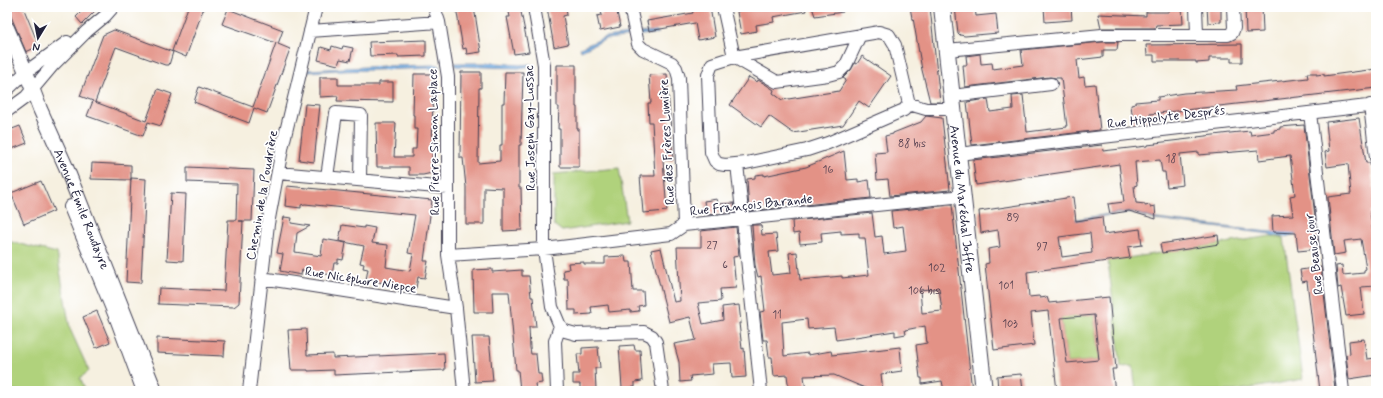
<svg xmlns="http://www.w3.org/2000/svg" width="1383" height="398" viewBox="0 0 1383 398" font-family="Mynerve,sans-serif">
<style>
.green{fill:#b0d27b;stroke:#697a5b}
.water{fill:#77b2e8;stroke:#4c6a92}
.building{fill:#e39286;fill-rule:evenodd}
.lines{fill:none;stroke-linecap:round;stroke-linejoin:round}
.minor-casing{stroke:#424154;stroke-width:14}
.tertiary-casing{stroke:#424154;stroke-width:16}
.secondary-casing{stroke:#424154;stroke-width:18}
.minor{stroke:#fff;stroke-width:12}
.tertiary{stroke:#fff;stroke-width:14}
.secondary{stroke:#fff;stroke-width:16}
.labels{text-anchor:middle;stroke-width:3.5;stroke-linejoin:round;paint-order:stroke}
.number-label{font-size:11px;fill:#523e4e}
.street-label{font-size:13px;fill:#22223b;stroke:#fff}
</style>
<rect width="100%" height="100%" fill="#fff"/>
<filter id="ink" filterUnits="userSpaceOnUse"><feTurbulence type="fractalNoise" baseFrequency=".025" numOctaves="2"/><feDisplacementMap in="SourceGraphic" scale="8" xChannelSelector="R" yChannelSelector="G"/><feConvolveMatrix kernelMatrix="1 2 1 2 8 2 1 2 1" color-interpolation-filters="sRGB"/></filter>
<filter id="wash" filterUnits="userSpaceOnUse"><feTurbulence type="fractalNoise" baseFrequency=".012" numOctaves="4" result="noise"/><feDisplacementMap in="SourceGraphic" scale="16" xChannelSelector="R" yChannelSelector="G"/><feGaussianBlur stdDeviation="0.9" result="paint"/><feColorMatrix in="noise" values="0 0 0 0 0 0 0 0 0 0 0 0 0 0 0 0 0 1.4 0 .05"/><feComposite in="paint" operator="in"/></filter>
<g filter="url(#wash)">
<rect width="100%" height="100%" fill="#f6f0e0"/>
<!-- green -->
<path class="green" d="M619,168L627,221L562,231L554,225V174Z
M1271,236L1284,238L1303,379L1235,391H1136L1133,366L1121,367L1108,261Z
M7,241L57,253L70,329L89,371L80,378L86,391H7Z
M1094,315L1099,360L1067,363L1061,318Z"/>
<!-- water -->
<path class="water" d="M656,31L659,33L606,39L581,51L580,48L606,37Z
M455,63H496L520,65L531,64V66L519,68L455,66Z
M439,65V68L338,71L337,70L307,72V70L385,66Z
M1129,211L1156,219L1268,232H1286L1316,229L1284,237L1271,235V234L1156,220L1129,212L1046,225V224Z"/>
<g id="blocks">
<!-- building -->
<path class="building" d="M7,7H23L39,46L26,52Z
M86,7H99L82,24L76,17Z
M188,7H204L186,57L172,51Z
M456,7H474L481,52L467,54L466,48L463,49Z
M508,7H520L529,52L514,54L507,17H510Z
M547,7H566L567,15L563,16L568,44L554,47Z
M600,7H616L620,27L600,31L597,16L602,15Z
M698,7H710L715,37L698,40L695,23L649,31L647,21L693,13L692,8Z
M756,7H805L806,11L773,17L774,22L756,25L757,31L741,34L737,12L742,9Z
M812,7H842L843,12L815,16Z
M910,7H930L940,102H930L922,70L913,18H912Z
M955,7H975L976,16L996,14L998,33L965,36L960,35L958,33Z
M1044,7H1071L1072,20L1045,22Z
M1169,7H1182L1183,24L1156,25L1155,28H1101L1098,14L1146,16V12H1169Z
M1207,7H1221V22L1208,23Z
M1245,7H1262L1263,32L1246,33Z
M228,9L283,30L278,44L290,49L267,113L254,108L249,123L194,102L199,87L253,107L276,43L222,24Z
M114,30L173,52L169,65H165L116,47L95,102L146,121L158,89L172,94L161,126L148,122L143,136L87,116L93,101L80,96L103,35Z
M426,40V56L398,57V55L370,56L369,42Z
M1102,42H1118L1117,50H1103V57L1077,60L1079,78L1084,77L1085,85L1095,84L1100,130L972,145L967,102L988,99L990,112L1013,109L1012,96L1023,95L1027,132L1067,127L1061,78H1056L1050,77L965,87L963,65H967L966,56L980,54L981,64L992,63L993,69L1023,65L1021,50Z
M1242,44V62H1231V58H1209V62L1196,63V61H1154V55H1147L1146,45Z
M332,46L342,49L343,46L353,48L350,61L340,59L338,65L318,60L321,47L331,50Z
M862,56L891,76L869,108L859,101L843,125L793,133L769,116L761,127L730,105L749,77L757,82L758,80L765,84L774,90L773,93L782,100L839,91L846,80L843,78L851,70L855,63L857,64Z
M557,65H576V107H577V129H579V167H560V129H558L559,107H557Z
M1376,69V88L1150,114V121L1133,123L1131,105L1135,104V102L1158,100V97L1184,93L1237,90L1236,86L1308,78L1307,73H1316V75L1324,74V76Z
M461,72H481V88H479L478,163L500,161V145H502V103H504L505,72H523L521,145H519V188H521L522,230L503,231V188L484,187V224H466V187L463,158H460Z
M414,74H433L432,173L423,175H409V167H377L376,123H396L394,157H412V149H416L417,129H414V115H413Z
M667,74L673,160H663L667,211L643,213L640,176H655L652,122H649L648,103H651L649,75Z
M320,77H338V85H379V82H393V102L337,101L338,96L320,97Z
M305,104L320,105L314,162L299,160Z
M926,116L942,118L950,190L890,196L888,179L877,180L875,153L887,152L885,136L893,134V133L921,122Z
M1359,118L1366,163H1370L1376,205V210L1370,211L1376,256V286L1361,287L1364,314L1346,316L1341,287L1338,288L1336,266L1342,265L1343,275L1364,273V270L1366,269L1361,239L1344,241L1346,253L1334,255L1328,197L1351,194L1348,164L1327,167L1325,152L1329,151L1326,122Z
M1304,125L1319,249L1298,251L1296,233L1273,232L1272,216L1293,215L1290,196L1295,195L1290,156L1259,160L1258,150L1199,155V152L1180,154L1183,185L1167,187L1165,172H1162L1160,160L1135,162L1137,185L1134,186L1136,203L1145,204V206L1150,205V207L1155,206L1156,219L1129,211L1110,214L1108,204L1124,202L1119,164L976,185L973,160L1102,145L1103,151L1147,146V145L1156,144L1155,143L1198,138L1197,137L1230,133L1250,131L1251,135L1274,132V130L1280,129V127Z
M20,126L27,143L12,149L7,144V131Z
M844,151L847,180L858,179V182L869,180L871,198L749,211L747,179L755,178V175L764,174V176L806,167Z
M92,163L131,165V180L91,179Z
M187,167L254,170L252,221H239H243L239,303L234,307L158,304L159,288L224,291L228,220H236L237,184L187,182Z
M131,178L146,179L141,283L126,282Z
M41,181L54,211L24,224L11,193Z
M287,186L432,200L424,261H428L425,278L418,277L416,288L366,280L368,269L363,268L364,264L360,263L364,246L339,241L342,225L364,228V226L375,228L372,243L388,245L386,267L410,271L413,254L408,253L415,215L305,204L301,205V208L285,206Z
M171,193L186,194L183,261L167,260Z
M1073,197L1076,221L1102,217L1104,234L1140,229L1142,245L1128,247L1130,258L1027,272L1029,297L1039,296L1040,298L1047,297L1049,303L1109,297L1116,369H1112L1115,391H1057L1048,311L1031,313L1034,345L994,350L985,264L989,263L988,249L1000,247L998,230L981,233L979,211ZM1090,233L1092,253L1062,257L1059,237ZM1094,315L1099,360L1067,363L1061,318Z
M717,199L718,204L734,203L735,212L706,215L704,201Z
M952,205L972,391H953L952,390L944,391L942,381L922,384V378H920L916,345L927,343L925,326L905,330L906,334L895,336V331L836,340L834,327L808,329L807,319L782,322L784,356L808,353V355L831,351L832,355L900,347L902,371L881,374L883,391H872L834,375L804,376L806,391H789L787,375L774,376L772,357H769L767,340H763L760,312L765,311L761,276L758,277L755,265L752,225H761L762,235L776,234L778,251L769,252L772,275L791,273L789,253L797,252L800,280L842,276V278L869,275L865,238H859V233L841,234V231L821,233L822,242L800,244L799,233L793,234L792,221L872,213L875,237L882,236L884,254L906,251L903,226L893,228L891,211ZM939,288L942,311L922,313L920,290Z
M284,217L292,218L291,223L310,226L297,233L295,252L321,256L323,239L346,243L343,260L338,259V263H334L332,275L302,270L301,275L280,271L283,254L277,253Z
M736,227L739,256L733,257L736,288L720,289L721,301L698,303L703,324L723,320L722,307L739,305L741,323H739L742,349L744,348L746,377L732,378L731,363L712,364L713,374L690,376L691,381L680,382L679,362L674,344L696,340L690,317L669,322L651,250L661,248L674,302L680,301L677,247H701V231Z
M1218,235L1219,244L1162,253L1160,244Z
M625,256L626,262H631L633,291H643L644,305L638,306L639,311L630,312V310L609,312L608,305L591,307L592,314L576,315V310H569L568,279H564L563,270L569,269L568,263L584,262V264H605V257Z
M1321,267L1335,389L1320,391L1307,281L1302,282L1300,270Z
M492,269V272L522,270V276H529L531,297H533L536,327H529L530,348L531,354H536L538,374H541L542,383L535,384L536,390L520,391L518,370H516L509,292H492L493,312H474L473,270Z
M97,311L110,342L96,348L83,317Z
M306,329L307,355L333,354V358L444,353L445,370L334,375V370L308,371V370H291L288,330Z
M472,337H489L493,381L475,382Z
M157,338L225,341L224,356L157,353Z
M1364,339L1367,359L1376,358V375L1349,379L1346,355L1350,354L1349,341Z
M634,345L635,350H640L642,381L635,382V387L622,388L619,346Z
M598,347L600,368H595L596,389L580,390V384H573V374H579L577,354H582V348Z
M1021,374L1023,391H998L997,376Z"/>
</g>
</g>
<g filter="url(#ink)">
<use href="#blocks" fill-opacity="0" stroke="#424154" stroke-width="1"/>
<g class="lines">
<defs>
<path id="minor" d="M434,7L439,22L448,77V255L456,308L464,391
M534,7L544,65V249L552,307L560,326L565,331L576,334L644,332L652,336L656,342L663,391
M630,7L638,44L643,49L672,63L676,68L679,78L684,225
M723,7L734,57L777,82L828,75L839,72L846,65L860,35
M1196,7L1197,34
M310,31L439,22
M879,32L889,35L895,45L909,104L904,110L828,143L807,150L746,163L725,165L719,164L715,161L711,152L708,75L712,64L734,57Z
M947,50L1102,35H1228L1232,33L1234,28L1233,7
M7,90L26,72L67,42
M952,96L1051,84
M909,104L926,109H953
M1370,105L1376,158
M7,111L26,97L53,65L87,31L105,16L113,7
M1310,113L1343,391
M958,154L1376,105
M737,164L761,391
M278,173L448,188
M327,177L336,113L361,115L360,180
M448,255L544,249L671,234L684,225L963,196
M261,278L456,308
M249,391L268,224L283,144L316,7
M557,391L555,341L560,326"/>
<g id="tertiary">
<path id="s1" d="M7,28L26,72L40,109L66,167L155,391"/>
<path d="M71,207L118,321L144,391"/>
</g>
<g id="secondary">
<path id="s2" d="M942,7L984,391"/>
</g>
</defs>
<!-- minor casing -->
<use href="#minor" class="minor-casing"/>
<!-- tertiary casing -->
<use href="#tertiary" class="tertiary-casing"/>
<!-- secondary casing -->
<use href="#secondary" class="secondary-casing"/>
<!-- minor -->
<use href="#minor" class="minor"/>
<!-- tertiary -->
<use href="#tertiary" class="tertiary"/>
<!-- secondary -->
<use href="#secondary" class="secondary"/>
</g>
</g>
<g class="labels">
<!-- number labels -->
<g class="number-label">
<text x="912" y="147">88 bis</text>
<text x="1171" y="162">18</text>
<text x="828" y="173">16</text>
<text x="1013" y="221">89</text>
<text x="712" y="249">27</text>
<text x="1042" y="250">97</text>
<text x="725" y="268">6</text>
<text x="937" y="271">102</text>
<text x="1006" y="289">101</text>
<text x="924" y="294">106 bis</text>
<text x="777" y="318">11</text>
<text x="1010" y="327">103</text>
</g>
<!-- street labels -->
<g class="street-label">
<text transform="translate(1166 116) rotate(-7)" y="5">Rue Hippolyte Després</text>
<text transform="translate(529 128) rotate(-91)" y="5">Rue Joseph Gay-Lussac</text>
<text transform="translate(433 142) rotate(-91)" y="5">Rue Pierre-Simon Laplace</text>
<text transform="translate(666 142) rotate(-93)" y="5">Rue des Frères Lumière</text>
<text transform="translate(261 195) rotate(-80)" y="5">Chemin de la Poudrière</text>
<text dy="5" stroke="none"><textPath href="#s2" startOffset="193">Avenue du Maréchal Joffre</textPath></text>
<text transform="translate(751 204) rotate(-6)" y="5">Rue François Barande</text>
<text dy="5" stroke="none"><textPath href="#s1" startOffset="196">Avenue Émile Roudayre</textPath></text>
<text transform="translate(1313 254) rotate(-97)" y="5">Rue Beausejour</text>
<text transform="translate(361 279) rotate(9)" y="5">Rue Nicéphore Niepce</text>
</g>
</g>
<!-- margin -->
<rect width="1383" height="398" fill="none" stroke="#fff" stroke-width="24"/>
<!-- north arrow -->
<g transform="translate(38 38) rotate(190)" stroke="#ffffff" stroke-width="3" paint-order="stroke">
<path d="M0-3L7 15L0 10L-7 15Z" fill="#22223b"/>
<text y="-6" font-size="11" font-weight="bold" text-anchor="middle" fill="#22223b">N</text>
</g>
</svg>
